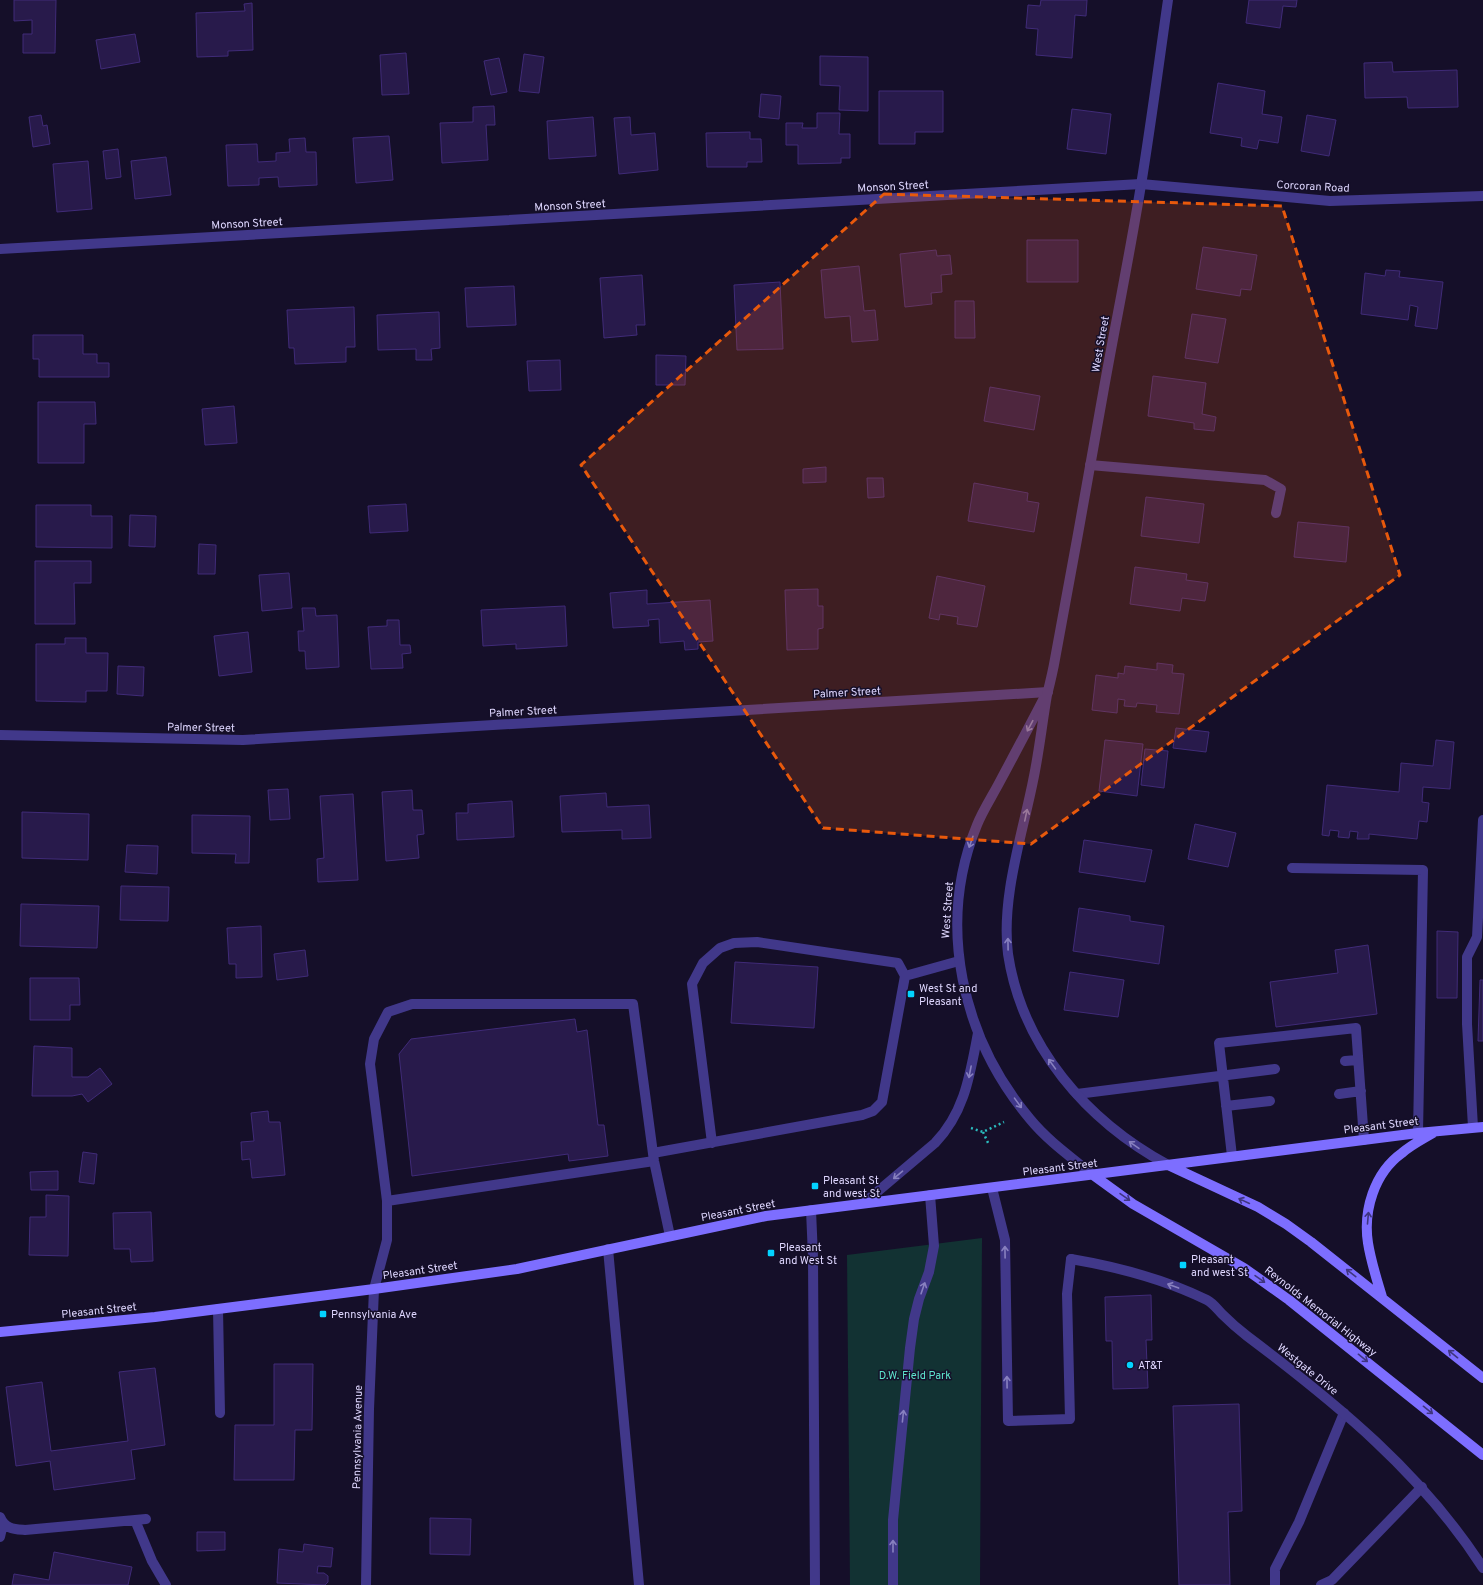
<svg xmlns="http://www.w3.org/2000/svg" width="1483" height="1585" viewBox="0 0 1483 1585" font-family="Overpass,sans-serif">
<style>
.green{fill:#123233}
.building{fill:#281a4b;stroke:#402b78}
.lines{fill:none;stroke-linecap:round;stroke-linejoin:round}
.path{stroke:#2bbdbf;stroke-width:2.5;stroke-dasharray:2 3;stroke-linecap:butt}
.service{stroke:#41388a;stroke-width:10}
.minor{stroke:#41388a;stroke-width:10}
.tertiary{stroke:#41388a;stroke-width:10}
.secondary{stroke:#7d6eff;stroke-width:10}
.oneway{stroke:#8880bf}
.oneway2{stroke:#3f357f}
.marked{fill:#e8590c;fill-opacity:0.2;stroke:#e8590c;stroke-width:3;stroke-dasharray:8 5;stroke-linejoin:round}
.poi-dot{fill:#03d3ff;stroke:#150f29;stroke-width:1.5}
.labels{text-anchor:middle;stroke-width:3;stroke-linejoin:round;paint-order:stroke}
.street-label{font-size:11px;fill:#dfd7ff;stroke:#150f29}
.poi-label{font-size:11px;fill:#dfd7ff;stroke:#150f29;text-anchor:start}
.park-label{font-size:11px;fill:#5de5cd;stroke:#150f29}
</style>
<rect width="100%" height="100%" fill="#150f29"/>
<!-- green -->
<path class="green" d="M982,1238L980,1585H850L847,1255Z"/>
<!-- building -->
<path class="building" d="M14,0H56L55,53H23V34H32V20L14,21Z
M1041,0H1087L1086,16L1075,15L1072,58L1036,55L1038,29L1026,28L1028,5L1040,6Z
M1249,0H1297L1296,7L1283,6L1280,28L1246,23Z
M252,3L253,50L228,51V56L197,57L196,13L245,11L244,4Z
M135,34L140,62L101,69L96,40Z
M406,53L409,94L382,95L380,55Z
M524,54L544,57L539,93L519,91Z
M820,56L868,57V111L839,110L840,86L820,85Z
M499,58L507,92L491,95L484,61Z
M1392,62L1393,72L1457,70L1458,107L1408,108L1407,97L1365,98L1364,63Z
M1218,83L1265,91L1262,114L1282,117L1278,143L1259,140L1257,149L1241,146L1242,138L1210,133Z
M879,91H943V132H915V144H879Z
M761,94L781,96L779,119L759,117Z
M494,106L495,125H486L488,160L442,163L440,123L473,122V107Z
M1072,109L1111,114L1106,154L1067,149Z
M817,113H840L839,134H850V158H841V163L798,164V145H786V123H803L802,128H817Z
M41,115L43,126L47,125L50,144L33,147L29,117Z
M1307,115L1336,120L1329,156L1301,151Z
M593,117L596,156L549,159L547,121Z
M630,117L631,135L655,133L658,170L619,174L614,118Z
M750,132V139H761L762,162H747V167H707L706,133Z
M389,136L393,180L356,183L353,138Z
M305,138L306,152H316L317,185L279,187L278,177L259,178V185L228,186L226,145L257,144L258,162L276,161V153L290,152L289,139Z
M118,149L121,177L106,179L103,151Z
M166,157L171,195L135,199L131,161Z
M88,161L92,209L57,212L53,164Z
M1027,240H1078V282H1027Z
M1203,247L1257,255L1251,290L1241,289L1240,296L1196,289Z
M936,250L937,256L950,255L952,274L941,275L942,292L931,293L932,304L905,307L900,254Z
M859,266L864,311L875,310L878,340L852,342L850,316L825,318L821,270Z
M1386,270L1400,271L1399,277L1443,282L1437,329L1415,326L1418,307L1410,305L1408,320L1361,314L1365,273L1385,276Z
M642,275L645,325H636L637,335L604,338L600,278Z
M780,282L783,349L737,350L734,285Z
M514,286L516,325L467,327L465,288Z
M955,301H974L975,338H955Z
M354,307L355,347H346V362L295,364L294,348H289L287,310Z
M439,312L440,348L431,349L432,360H416V349L378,350L377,315Z
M1192,314L1226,319L1218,363L1185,358Z
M33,335H83V354H97V363H109V377H39V359H33Z
M656,355L686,356L685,385H656Z
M560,360L561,390L529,391L527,361Z
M1153,376L1206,383L1202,414L1216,417L1214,431L1194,429V423L1148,416Z
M990,387L1040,396L1034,430L984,421Z
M38,402H95L96,424H84V463H38Z
M234,406L237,443L205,445L202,409Z
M826,467V482L803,483V469Z
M867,478H883L884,497L868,498Z
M974,483L1028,493L1027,501L1039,503L1034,532L968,521Z
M1146,497L1204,504L1199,543L1141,536Z
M406,504L408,531L370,533L368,506Z
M36,505H91V516H112V548L36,547Z
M130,515L156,516L155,547L129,546Z
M1298,522L1349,527L1346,562L1294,557Z
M199,544L216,545L215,574H198Z
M35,561H91V583H74L75,624H35Z
M1135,567L1187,574L1186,580L1208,583L1205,601L1182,598L1180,611L1130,604Z
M289,573L292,608L262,611L259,575Z
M937,576L985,586L977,627L957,624L958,617L940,614L939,620L929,618Z
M818,589V606H823V628L818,629V649L787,650L785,590Z
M647,590V604L710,600L713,641L698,642V649L685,650L684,641L660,643L659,619L648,620L649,626L613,628L610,593Z
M565,606L567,646L516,649V644L483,646L481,610Z
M302,608H315L316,616L337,615L339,667L306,669L305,651H299L298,631H304Z
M387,620H399L400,645H410L411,653L402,654L403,668L371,669L368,627L387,626Z
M248,632L252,672L219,676L214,636Z
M65,638H86V653H108L107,691H86V702L36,701V644H65Z
M1157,663L1173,665L1172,673L1184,674L1179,714L1156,712L1157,705L1137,703L1136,707L1124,706L1125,700L1118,699L1117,713L1092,710L1096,675L1118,678V673L1124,674L1125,666L1157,670Z
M118,666L144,667L143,696L117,694Z
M1176,728L1209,732L1206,752L1173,748Z
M1105,740L1143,744L1137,796L1099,791Z
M1436,740L1454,742L1450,789L1423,787L1422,802L1429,803L1427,822L1419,821L1417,839L1369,834V839H1357L1358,832L1350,831L1349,838L1338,837L1339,831L1330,830L1329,836L1322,835L1327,785L1399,792L1401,763L1433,766Z
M1145,749L1168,751L1164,788L1141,785Z
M288,789L290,819L270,820L268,790Z
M412,790L413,810H422L424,834L417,835L419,858L386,861L382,792Z
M606,793L607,807L649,805L651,838L622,839V830L562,832L560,796Z
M353,794L358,880L318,882L317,859L324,858L320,796Z
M512,801L514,837L457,840L456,813H468V804Z
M22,812L89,814L88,860L22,858Z
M192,815L250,816L249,863H235L236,854L192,853Z
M1195,824L1236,833L1228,867L1188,859Z
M1084,840L1152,850L1145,882L1079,872Z
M127,845L158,846L157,874L125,872Z
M121,886L169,887L168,921L120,920Z
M21,904L99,906L97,948L20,946Z
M1079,908L1130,916V921L1164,926L1159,964L1073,951Z
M261,926L262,977L236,978V964H229L227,928Z
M1437,931L1458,932L1457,998H1437Z
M1368,945L1377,1014L1276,1027L1270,982L1338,973L1335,950Z
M305,950L308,976L277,980L274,954Z
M735,962L818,967L814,1028L731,1023Z
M1070,972L1124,980L1118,1017L1064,1010Z
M30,978H79L80,1005H70V1020H30Z
M1480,980H1483V1041H1478Z
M575,1019L577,1032L587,1030L598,1125H604L608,1156L569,1161L568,1154L412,1176L399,1054L411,1039Z
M34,1046L72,1048V1077H88L100,1068L112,1084L88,1102L82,1094L72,1096H32Z
M268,1111L269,1122H280L285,1175L252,1178L250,1159L242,1160L241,1142L254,1141L251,1113Z
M83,1152L97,1154L94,1184L79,1182Z
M58,1171V1190H31L30,1172Z
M46,1195L69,1196L68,1256L29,1255L30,1217H46Z
M151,1212L153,1261L131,1262L130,1249H114L113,1213Z
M1151,1295L1152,1340H1146L1148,1388L1113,1389L1112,1341H1106L1105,1297Z
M274,1364H313L312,1430H295L294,1480H234L235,1425H274Z
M155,1368L165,1445L131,1450L135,1479L54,1490L50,1461L16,1466L6,1387L42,1382L51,1451L128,1441L119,1372Z
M1239,1404L1242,1511L1228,1512L1230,1585H1179L1173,1406Z
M430,1518L471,1519L470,1555L430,1554Z
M197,1532H225V1550L197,1551Z
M304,1544L333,1548L331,1567L318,1566L317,1573H324L328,1576V1582L325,1585L277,1583L279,1549L303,1552Z
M54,1552L132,1567L128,1585H12L14,1574L49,1580Z"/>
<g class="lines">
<!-- path -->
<path class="path" d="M971,1128L983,1132L1004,1122
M983,1132L989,1145"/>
<!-- service -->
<path class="service" d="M1090,465L1265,480L1281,489L1276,513
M1292,868L1423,870L1418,1133
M1345,1061L1358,1060
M1077,1094L1275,1069
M1339,1094L1361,1091
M1226,1106L1270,1101
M1473,1127L1467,1024V957L1477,937L1483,820
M712,1143L692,984L703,963L720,948L734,943L757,942L898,963L905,976
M653,1153L862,1115L873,1111L882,1102L905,976L959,961
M1232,1156L1219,1043L1356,1028L1364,1140
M992,1188L1005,1240L1008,1421L1070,1419L1067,1294L1071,1259
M387,1201L654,1161
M811,1210L813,1257L815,1585
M608,1249L639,1585
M374,1289L387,1240V1201L370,1064L374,1039L388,1012L412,1004H633L654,1161L670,1236
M218,1309L220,1413
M0,1517C5,1529 14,1529 25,1530L146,1519
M135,1520L152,1561L166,1585
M0,1537L3,1524
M893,1585V1520L910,1348L914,1319L919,1299L929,1272L934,1246L930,1195
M1275,1585V1569L1299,1522L1344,1413
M1321,1585L1332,1580L1422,1487"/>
<!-- minor -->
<path class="minor" d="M0,249L1141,184L1330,201L1483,196
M0,735L243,740L1048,692
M1071,1259C1118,1267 1164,1279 1207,1300C1213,1303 1218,1310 1222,1314C1230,1322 1238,1329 1247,1336C1336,1403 1422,1473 1483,1568
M366,1585L369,1409L374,1289"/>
<!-- tertiary -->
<path class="tertiary" d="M1168,0C1159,62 1151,124 1141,185C1130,253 1116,321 1104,388C1088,478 1072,569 1055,659C1053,671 1050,683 1047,695C1042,724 1039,753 1033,781C1022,836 1001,898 1008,954C1022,1047 1087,1121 1168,1165
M1043,700C1028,729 1013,757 998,785C991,798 982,812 977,825C936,925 962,1038 1030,1119C1048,1141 1071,1157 1093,1175
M864,1203L935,1143C965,1112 970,1074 978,1033"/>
<!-- secondary -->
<path class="secondary" d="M1168,1165L1258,1207L1286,1224L1311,1242L1483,1378
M1093,1175L1133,1204L1244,1268L1289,1300L1483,1455
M1382,1297C1377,1280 1371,1262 1368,1243C1363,1211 1374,1173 1402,1153C1411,1145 1423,1139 1433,1133
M0,1332L155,1317L374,1289L517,1269L766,1216L1418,1133L1483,1127"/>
</g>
<!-- one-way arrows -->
<defs><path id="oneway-shaft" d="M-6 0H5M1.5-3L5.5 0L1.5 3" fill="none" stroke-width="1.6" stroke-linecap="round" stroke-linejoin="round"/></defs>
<g class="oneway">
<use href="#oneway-shaft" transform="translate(1030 726) rotate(118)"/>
<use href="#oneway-shaft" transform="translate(1026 815) rotate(-78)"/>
<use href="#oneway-shaft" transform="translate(971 842) rotate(109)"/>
<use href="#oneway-shaft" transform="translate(1008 944) rotate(-91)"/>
<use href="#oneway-shaft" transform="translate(1052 1064) rotate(-126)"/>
<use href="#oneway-shaft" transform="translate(970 1072) rotate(101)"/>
<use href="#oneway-shaft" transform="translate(1018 1103) rotate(54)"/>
<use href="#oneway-shaft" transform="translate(1134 1145) rotate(-145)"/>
<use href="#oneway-shaft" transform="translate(898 1175) rotate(140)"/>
<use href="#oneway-shaft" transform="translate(1005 1252) rotate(-91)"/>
<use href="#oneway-shaft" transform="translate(1173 1286) rotate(-160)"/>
<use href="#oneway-shaft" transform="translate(923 1288) rotate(-71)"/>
<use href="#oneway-shaft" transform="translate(1007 1382) rotate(-91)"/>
<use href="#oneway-shaft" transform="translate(903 1416) rotate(-84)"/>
<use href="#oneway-shaft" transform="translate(893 1546) rotate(-90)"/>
</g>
<g class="oneway2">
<use href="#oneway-shaft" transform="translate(1125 1197) rotate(35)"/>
<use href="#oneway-shaft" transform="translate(1244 1201) rotate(-155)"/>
<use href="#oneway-shaft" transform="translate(1368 1218) rotate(-85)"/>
<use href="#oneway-shaft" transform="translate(1351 1273) rotate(-142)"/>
<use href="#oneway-shaft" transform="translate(1260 1279) rotate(35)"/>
<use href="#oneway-shaft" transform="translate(1453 1354) rotate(-141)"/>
<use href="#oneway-shaft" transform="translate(1363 1358) rotate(39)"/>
<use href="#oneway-shaft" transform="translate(1428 1410) rotate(39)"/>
</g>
<!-- marked area -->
<path class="marked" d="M884,194L1282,206L1400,575L1031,844L823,828L581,465Z"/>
<!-- markers -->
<g class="poi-dot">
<rect x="907" y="990" width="8" height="8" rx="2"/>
<rect x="811" y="1182" width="8" height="8" rx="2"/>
<rect x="767" y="1249" width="8" height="8" rx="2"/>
<rect x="1179" y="1261" width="8" height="8" rx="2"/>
<rect x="319" y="1310" width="8" height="8" rx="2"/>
<circle cx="1130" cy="1365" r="4"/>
</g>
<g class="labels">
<!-- street labels -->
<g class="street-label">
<text transform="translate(893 186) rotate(-3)" y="4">Monson Street</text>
<text transform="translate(1313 186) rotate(3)" y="4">Corcoran Road</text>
<text transform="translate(570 205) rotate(-3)" y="4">Monson Street</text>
<text transform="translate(247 223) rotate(-3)" y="4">Monson Street</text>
<text transform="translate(1100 344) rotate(-80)" y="4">West Street</text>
<text transform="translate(847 692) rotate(-3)" y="4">Palmer Street</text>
<text transform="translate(523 711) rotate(-3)" y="4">Palmer Street</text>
<text transform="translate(201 727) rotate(1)" y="4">Palmer Street</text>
<text transform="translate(947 910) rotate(-86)" y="4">West Street</text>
<text transform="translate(1381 1125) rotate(-7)" y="4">Pleasant Street</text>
<text transform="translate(1060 1167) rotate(-7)" y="4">Pleasant Street</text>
<text transform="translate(738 1210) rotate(-11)" y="4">Pleasant Street</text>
<text transform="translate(420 1270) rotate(-8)" y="4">Pleasant Street</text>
<text transform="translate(99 1310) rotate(-6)" y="4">Pleasant Street</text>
<text transform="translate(1321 1311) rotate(38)" y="4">Reynolds Memorial Highway</text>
<text transform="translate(1308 1369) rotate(39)" y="4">Westgate Drive</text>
<text transform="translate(357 1437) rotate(-89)" y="4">Pennsylvania Avenue</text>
</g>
<!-- poi labels -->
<g class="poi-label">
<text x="919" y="992">West St and<tspan x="919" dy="13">Pleasant</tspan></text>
<text x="823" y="1184">Pleasant St<tspan x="823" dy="13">and west St</tspan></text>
<text x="779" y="1251">Pleasant<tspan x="779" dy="13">and West St</tspan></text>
<text x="1191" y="1263">Pleasant<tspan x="1191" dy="13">and west St</tspan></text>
<text x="331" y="1318">Pennsylvania Ave</text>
<text x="1138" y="1369">AT&amp;T</text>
</g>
<!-- park labels -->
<g class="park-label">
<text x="915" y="1379">D.W. Field Park</text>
</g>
</g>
</svg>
